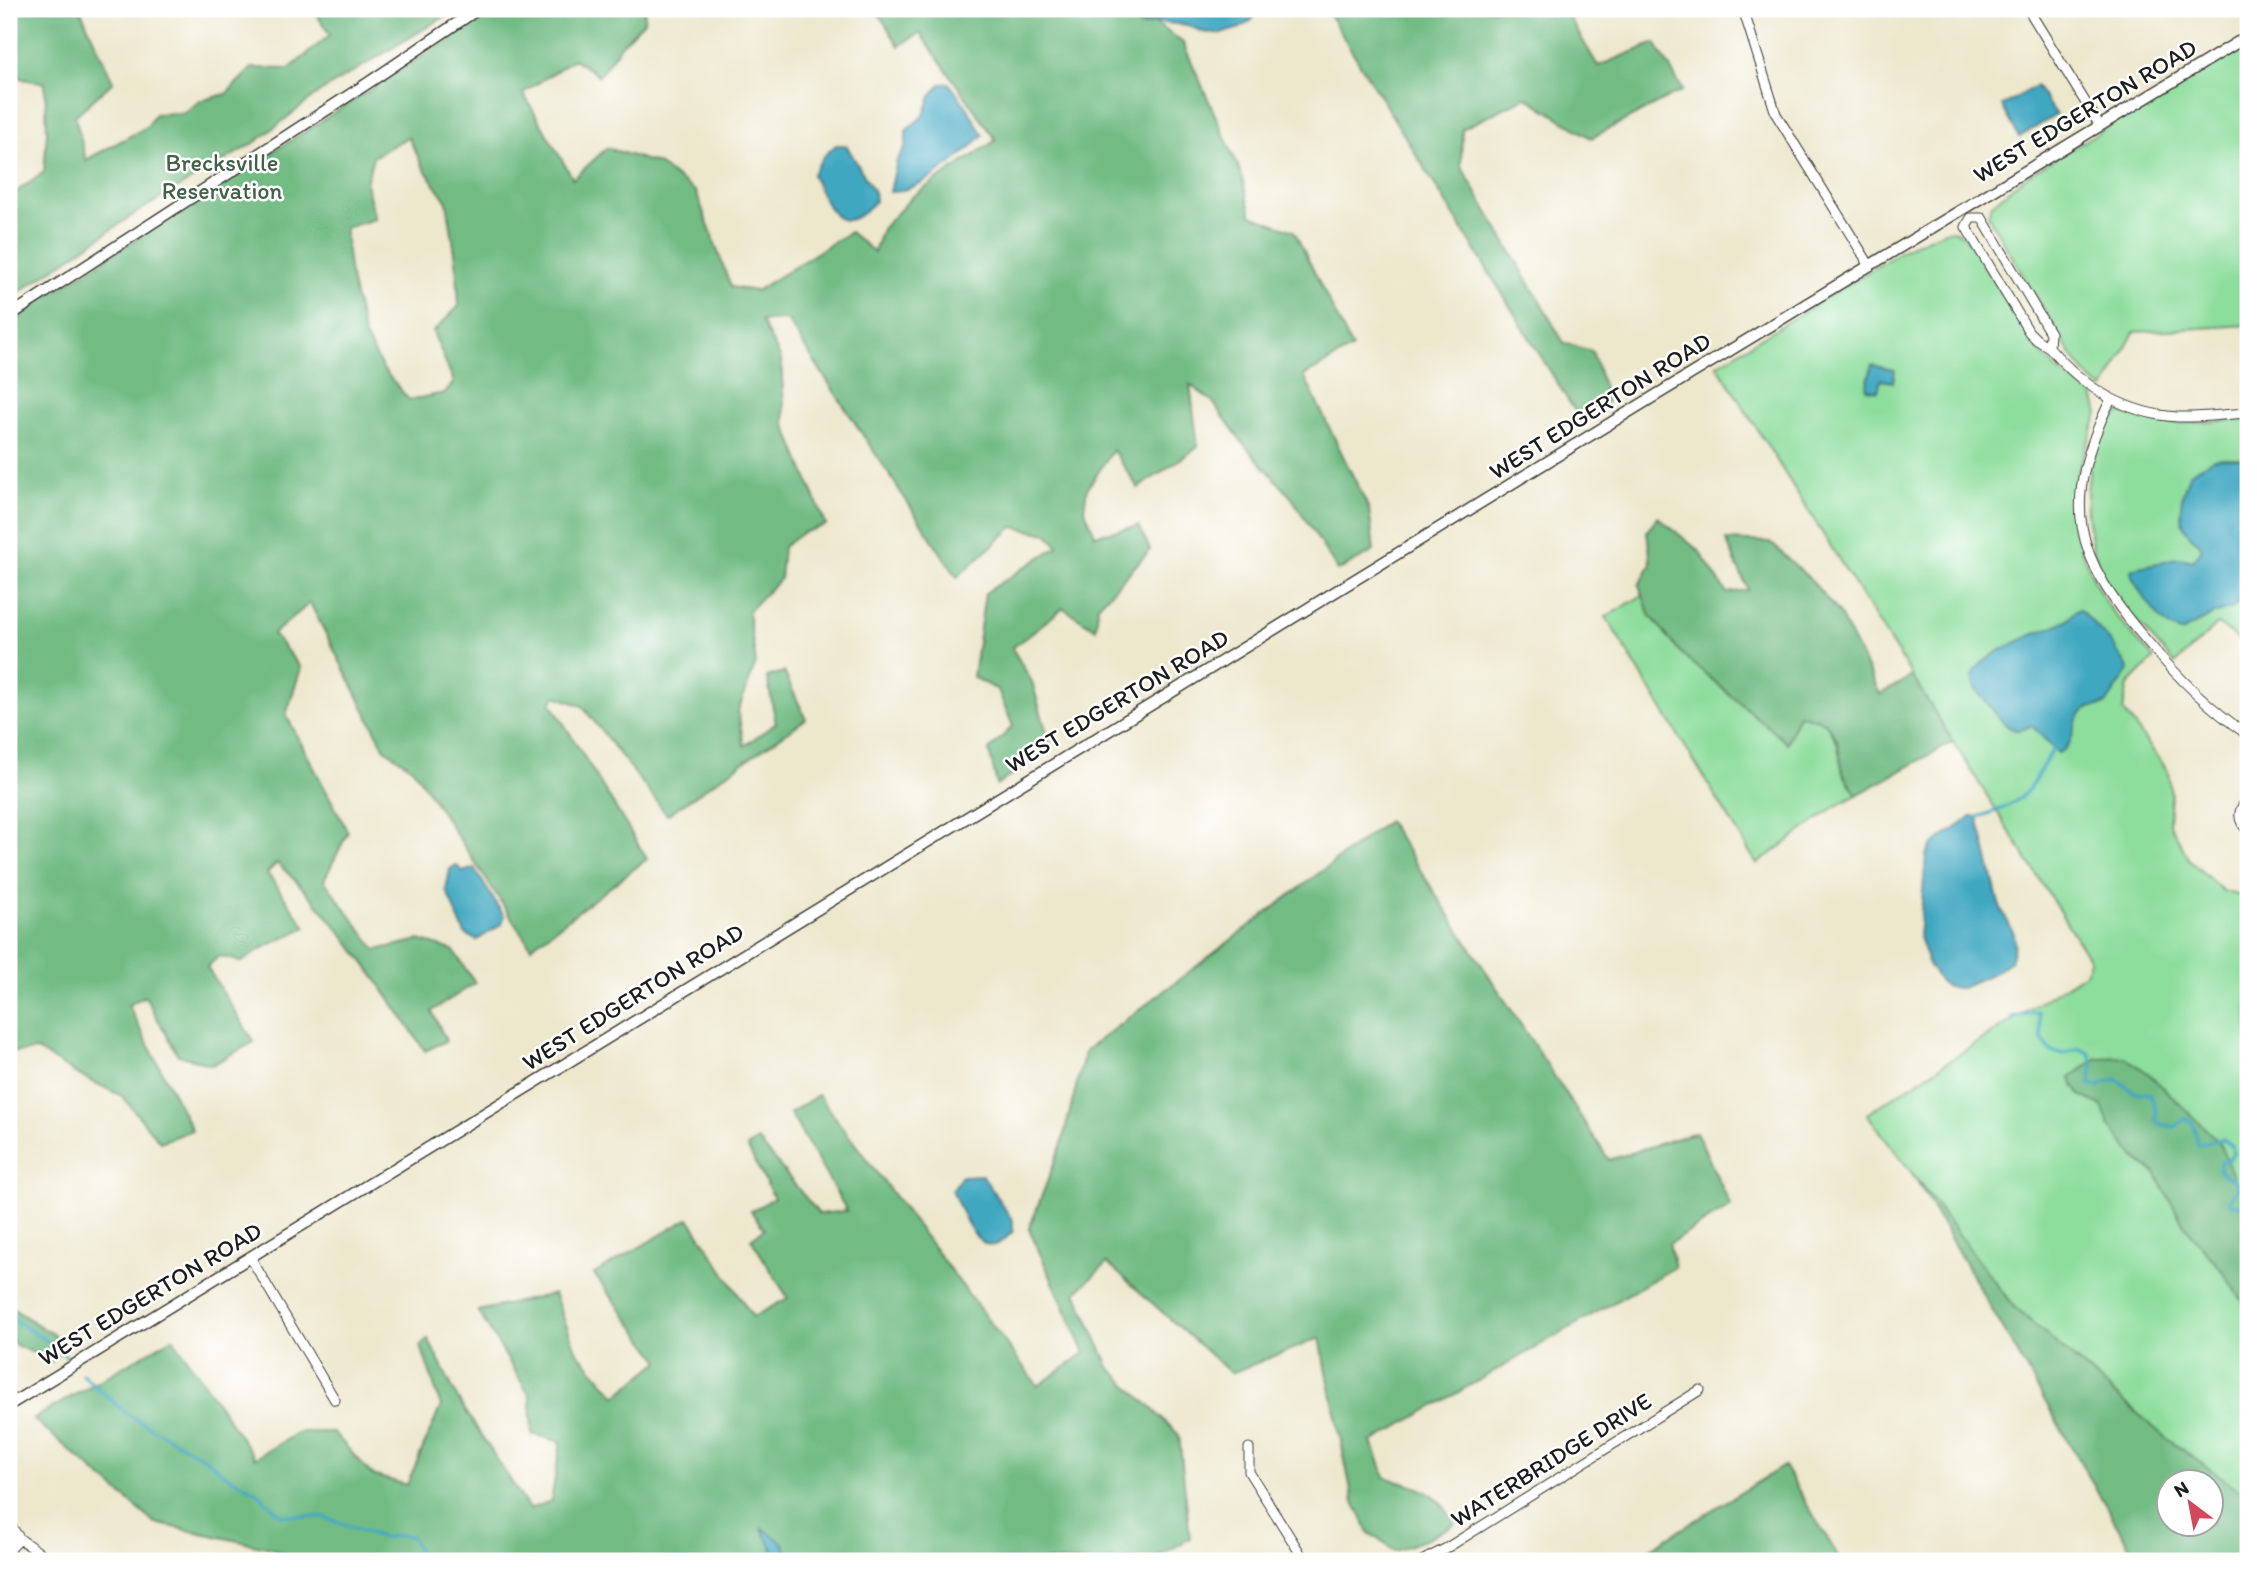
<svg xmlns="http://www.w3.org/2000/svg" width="2257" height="1570" viewBox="0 0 2257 1570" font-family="Itim,sans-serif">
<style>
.green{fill:#8ddd9c;stroke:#547c5c;stroke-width:2}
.forest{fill:#72bc84;stroke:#476c50;stroke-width:2;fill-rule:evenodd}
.water{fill:#41a7c1;stroke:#2e626e;stroke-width:2}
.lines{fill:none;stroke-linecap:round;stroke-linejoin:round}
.stream{stroke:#41a7c1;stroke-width:3.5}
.minor-casing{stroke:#3b3a36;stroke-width:11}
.tertiary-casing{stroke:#3b3a36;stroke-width:13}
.minor{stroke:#fff;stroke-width:9}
.tertiary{stroke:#fff;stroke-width:10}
.labels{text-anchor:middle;stroke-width:5;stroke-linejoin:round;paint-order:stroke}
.street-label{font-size:24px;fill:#1c1c1c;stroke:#fff}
.park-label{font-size:24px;fill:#446049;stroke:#fff}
</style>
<rect width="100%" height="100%" fill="#fff"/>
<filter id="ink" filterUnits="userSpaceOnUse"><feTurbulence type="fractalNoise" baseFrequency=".0143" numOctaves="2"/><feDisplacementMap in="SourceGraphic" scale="14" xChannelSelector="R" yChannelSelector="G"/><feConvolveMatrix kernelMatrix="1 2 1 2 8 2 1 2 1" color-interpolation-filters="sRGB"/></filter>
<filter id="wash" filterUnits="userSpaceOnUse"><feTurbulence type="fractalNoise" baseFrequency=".00686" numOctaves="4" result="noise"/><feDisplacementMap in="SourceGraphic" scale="28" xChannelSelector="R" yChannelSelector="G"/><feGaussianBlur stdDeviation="1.57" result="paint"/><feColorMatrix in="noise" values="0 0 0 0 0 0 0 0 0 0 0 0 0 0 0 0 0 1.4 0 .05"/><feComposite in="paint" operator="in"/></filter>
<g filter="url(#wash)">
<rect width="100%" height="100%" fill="#ede7cc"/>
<!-- green -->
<path class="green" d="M2248,42V325L2134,332L2104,389L2091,380L2073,358L1993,225L1988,215L1991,205L2023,178Z
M1953,230L1965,236L2033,344L2056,369L2093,395L2098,414L2078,471L2073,501L2082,552L2099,591L2114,614L2154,659L2128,685L2123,710L2168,771L2171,796L2169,822L2190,861L2223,891L2248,898V1496L2167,1439L2013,1306L1867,1114L2085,973L2090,960L1717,365L1910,246L1945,231Z
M2120,413C2131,413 2141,419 2152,420C2184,426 2217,421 2248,419V647L2218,624L2175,664C2152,637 2121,609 2104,577C2086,541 2082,496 2093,457C2098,440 2103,423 2120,413Z
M1643,595L1650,615L1787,742L1799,713L1825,722L1837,742L1843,773L1857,795L1839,804L1757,864L1606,617Z"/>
<!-- forest -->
<path class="forest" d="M9,9H80L113,82L75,116L86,160L147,127L155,114L184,113L200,101L226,94L252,68L289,69L330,35L313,9H457L320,92L257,141L136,213L9,299V197L44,172L47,132L45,83L23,79L9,72Z
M501,9H645L644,21L621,45L599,76L574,59L523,93L573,179L607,148L658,164L696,192L731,287L756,291L850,232L874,252L882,229L913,196L996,140L920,33L899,46L876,9H1119L1124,20L1142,26L1154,22L1183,43L1241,173L1251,215L1294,231L1352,348L1304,376L1369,509L1374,551L1338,571L1292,498L1242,442L1212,401L1190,385L1198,447L1138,488L1113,450L1087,489L1084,508L1095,535L1139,526L1150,550L1098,606L1096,629L1063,608L1012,648L1032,682L1051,747L997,785L989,750L1013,726L998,690L973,677L985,593L1058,546L1048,534L1013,527L957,577L787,320L761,321L781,359L785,424L826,525L802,533L783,547L780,579L748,611L756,663L738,711L744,746L776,723L767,677L784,672L806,719L667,815L582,706L556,696L551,703L647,859L531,947L413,769L385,749L310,603L273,634L301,668L286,715L348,832L324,880L376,950L419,940L453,950L475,983L432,1011L446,1041L425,1051C381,985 336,917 277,863L267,873L306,927L261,949L242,962L219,956L207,967L254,1042L212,1065L178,1055L145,996L128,1005L192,1130L160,1142L122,1096L75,1073L37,1050L9,1053V346L16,341L9,326L41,300L479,20ZM408,137L425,170L447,202L456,259L459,306L433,332L454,382L445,393L409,400L383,369L364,335L349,270L345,228L375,219L366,183L373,157Z
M1326,9H1564L1598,66L1655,43L1683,90L1591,138L1526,97L1462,129L1461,166L1564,343L1592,351L1608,401L1579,418Z
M1658,517L1699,551L1727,593L1748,590L1726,540L1770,542L1812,581L1840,615L1880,694L1912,676L1953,742L1857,795L1843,773L1837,739L1825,722L1799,714L1787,743L1682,654L1650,615L1639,585L1651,564L1647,531Z
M1388,821L1609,1160L1696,1132L1731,1206L1669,1244L1675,1267L1372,1442L1385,1477C1422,1489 1435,1488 1455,1524L1427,1539L1395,1551L1369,1533L1353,1500L1320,1338L1231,1373L1107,1263L1076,1292L1109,1367L1179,1435L1190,1538L1151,1561H293L271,1548L155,1523L33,1419L173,1338L255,1458L299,1432H333L372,1475L407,1485L441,1406L421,1346L428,1339L458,1399L529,1509L551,1501L561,1442L532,1434L530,1396L478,1311L554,1294L577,1352L616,1396L660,1361L594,1274L689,1218L753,1317L788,1298L751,1239L764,1229L751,1211L774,1198L747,1147L758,1140L819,1214L847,1211L790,1113L818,1095L1038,1386L1085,1353L1029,1229L1062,1143L1085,1051Z
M2125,1057L2149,1074L2219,1142L2238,1189H2248V1310L2223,1272L2184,1225L2155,1173L2135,1158L2110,1126L2102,1106L2080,1095L2070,1078L2097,1058Z
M1913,1174L2013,1306L2167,1439L2248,1496V1561H2138ZM2170,1482H2212V1524H2170Z
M9,1306L66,1343L53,1361L17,1346L9,1338Z
M1784,1466L1841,1561H1630Z"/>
<!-- water -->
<path class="water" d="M1119,9H1257L1252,20L1240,28L1220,34L1203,32L1187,25L1154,22L1143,26L1124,20Z
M949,83L967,107L983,135C962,157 921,191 890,192L897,160L906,146V131L924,115L931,96L940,84Z
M2036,86L2056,115L2019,137L2002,106Z
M836,145H846L874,192L875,201C838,243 829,207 812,175L823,157Z
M1872,365L1895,370L1893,382L1881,380L1878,391L1866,389Z
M2223,458H2239L2248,464V580L2243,593L2239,602L2232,608L2214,614L2182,632C2177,631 2171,629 2167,625C2157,616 2130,582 2131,569C2138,566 2146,566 2154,564C2171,560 2174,555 2193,561L2202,549C2199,541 2192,539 2187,532C2175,515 2183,492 2189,474L2213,459Z
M2080,609L2114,646L2129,670L2106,704C2100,707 2089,706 2084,710C2070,721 2077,746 2058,753L2032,726C2026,727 2022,731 2017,730C2006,730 1996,713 1989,705C1983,698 1971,688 1973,678C1976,654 2044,631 2063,622C2070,619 2073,612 2080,609Z
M1973,816L1978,817L1999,904L2014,934L2015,944L2010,961L1996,972L1960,988L1947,987L1940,981L1929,966L1919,937L1926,855L1932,845Z
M456,865L463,872L474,868L504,916L502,924L477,940L465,934L446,890L450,869Z
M982,1175L1013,1221V1231C1008,1236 1002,1243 995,1245C974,1250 959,1205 952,1190L962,1176Z
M761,1527L782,1542L791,1561H775L776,1555Z"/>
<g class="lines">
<!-- stream -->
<path class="stream" d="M1978,817C1995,811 2015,806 2027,791C2038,778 2043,762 2054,748
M2011,1017L2039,1012L2042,1038L2050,1051L2064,1054L2079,1048L2090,1054L2093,1065L2090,1084L2099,1087L2103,1083L2116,1079L2134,1092L2150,1094L2157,1113L2155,1119L2159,1124L2175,1127L2186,1118L2193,1123L2198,1145L2222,1139L2232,1145L2233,1153L2229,1159L2221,1162L2219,1171L2240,1185L2229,1201L2232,1205L2248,1206
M9,1317L55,1346L70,1360
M82,1374L127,1414L208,1460L225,1475L256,1491L281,1515L323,1517L384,1538L399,1535L412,1537L418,1549L417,1561"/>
</g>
</g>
<g filter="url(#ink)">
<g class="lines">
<defs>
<path id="minor" d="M1743,9L1776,114L1870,266
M2028,9L2100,126
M1971,218H1982L2050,333L2049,347L2037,340L2029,332L1966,227Z
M2049,347C2082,386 2125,414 2178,417C2201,418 2225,414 2248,413
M2111,399C2060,503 2073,556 2147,641C2177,677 2210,709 2248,735
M2248,801C2237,809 2237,821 2248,830
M250,1257L335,1400
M1249,1448V1472L1305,1561
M9,1523L20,1539L51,1561
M9,1550L20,1539
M1422,1561L1445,1549L1700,1390"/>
<path id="tertiary" d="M9,316L368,83L478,9
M9,1405L1653,397L2248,36"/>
</defs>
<!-- minor casing -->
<use href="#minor" class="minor-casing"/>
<!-- tertiary casing -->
<use href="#tertiary" class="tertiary-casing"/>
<!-- minor -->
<use href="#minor" class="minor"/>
<!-- tertiary -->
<use href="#tertiary" class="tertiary"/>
</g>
</g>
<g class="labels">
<!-- street labels -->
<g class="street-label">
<text transform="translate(2085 111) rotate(-31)" y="8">WEST EDGERTON ROAD</text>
<text transform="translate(1600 406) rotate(-32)" y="8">WEST EDGERTON ROAD</text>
<text transform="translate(1117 701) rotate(-31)" y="8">WEST EDGERTON ROAD</text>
<text transform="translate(633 997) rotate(-32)" y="8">WEST EDGERTON ROAD</text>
<text transform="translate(150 1294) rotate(-31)" y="8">WEST EDGERTON ROAD</text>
<text transform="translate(1551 1460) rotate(-32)" y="8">WATERBRIDGE DRIVE</text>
</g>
<!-- park labels -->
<g class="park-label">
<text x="222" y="171">Brecksville<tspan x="222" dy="28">Reservation</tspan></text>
</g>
</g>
<!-- margin -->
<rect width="2257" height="1570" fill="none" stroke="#fff" stroke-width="35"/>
<!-- north arrow -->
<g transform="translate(2190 1503) rotate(328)"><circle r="33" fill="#ffffff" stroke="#a4a4a4" stroke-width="2"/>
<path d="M0-5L12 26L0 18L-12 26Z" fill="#d1495b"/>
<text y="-10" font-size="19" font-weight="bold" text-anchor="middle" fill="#1c1c1c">N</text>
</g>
</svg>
